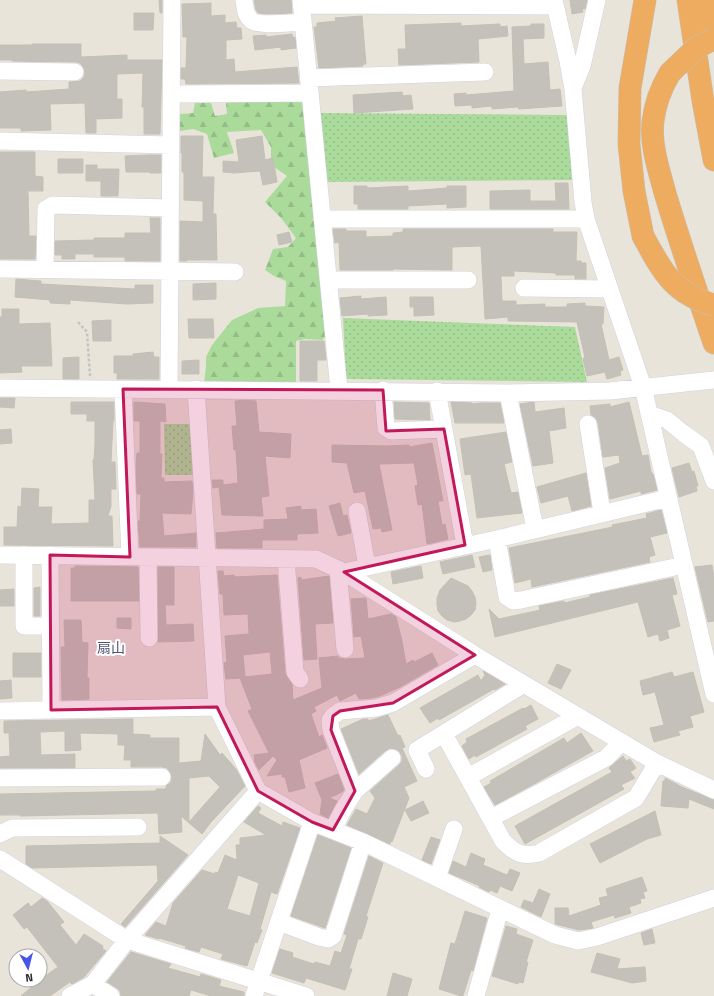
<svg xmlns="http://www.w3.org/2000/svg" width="714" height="996" viewBox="0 0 714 996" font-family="'Titillium Web','Noto Sans JP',sans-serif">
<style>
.green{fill:url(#green-dots)}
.forest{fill:url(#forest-firs)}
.building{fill:#c4c1ba;stroke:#c4c0b4;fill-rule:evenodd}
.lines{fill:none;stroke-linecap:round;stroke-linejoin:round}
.minor-casing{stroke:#d0d1df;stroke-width:18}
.highway-casing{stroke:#c3c3c3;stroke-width:23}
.path{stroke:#c3c3c3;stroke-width:2.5;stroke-dasharray:3 2;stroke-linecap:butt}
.minor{stroke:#fff;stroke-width:17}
.highway{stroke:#eeac60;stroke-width:22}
.highway-bridge-casing{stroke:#c3c3c3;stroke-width:23;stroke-linecap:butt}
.highway-bridge{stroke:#eeac60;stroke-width:22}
.marked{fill:#c2185b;fill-opacity:0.2;stroke:#c2185b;stroke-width:3;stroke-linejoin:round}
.labels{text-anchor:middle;stroke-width:4;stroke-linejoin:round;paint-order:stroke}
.quarter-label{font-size:14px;fill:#4d5073;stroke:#fff}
</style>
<defs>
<pattern id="green-dots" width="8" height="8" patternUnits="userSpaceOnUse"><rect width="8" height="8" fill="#abdb9b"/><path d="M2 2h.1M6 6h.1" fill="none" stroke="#93bc86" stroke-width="1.8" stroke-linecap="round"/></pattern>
<pattern id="forest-firs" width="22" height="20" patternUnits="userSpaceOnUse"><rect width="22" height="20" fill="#abdb9b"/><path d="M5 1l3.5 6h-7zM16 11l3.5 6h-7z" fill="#93bc86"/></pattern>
</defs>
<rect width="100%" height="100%" fill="#e9e4da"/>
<!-- green -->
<path class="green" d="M318,113L567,115L572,180L326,182Z
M343,318L575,327L587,382L346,379Z
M164,424H195L196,475H165Z"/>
<!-- forest -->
<path class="forest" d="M303,99L327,335L322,340L305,339L296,341V382L204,384L206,366V357L212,345L232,320L258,308L285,306L286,281L274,276L265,270L273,249L288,247L296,238L281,218L265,202L287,176L271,165V147L261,130L227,132L234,153L214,158L207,134L193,129L180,131V114L193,113L195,103H211L215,116L227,114L226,103L235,101Z"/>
<!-- building -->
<path class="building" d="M159,0H162V13H160Z
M254,0H291L292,13L268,14L258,13L256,10Z
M570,0H587L585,9H582L583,12L572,14Z
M211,3V16L225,15V23L236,22L237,28H241L242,39L226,40V60L234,59L235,72L297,67L299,83L186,84L185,79H181V68H186L187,37H183L182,4Z
M134,13H154L153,30H134Z
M362,16L366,64H363V66L319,68L314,27H317V23L336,21L335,18Z
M461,23V26L500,24V27L507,26L508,36L478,39L479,62L399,65L398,49H406L405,25Z
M531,24H544V38L523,39L524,64L548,62L550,90L560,89L562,106L519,109L518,107L492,109V106L472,108V105L455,106L454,94L466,93V95L514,91L512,27L531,26Z
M292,34L293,38L295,37L296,48L281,50V47L255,50L253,36L266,35V37Z
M32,44H81V57L127,55V60H162L160,134H144V107H142L143,73L117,74V99H122V118L96,119V133H86L85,103L50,104L51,130L21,131V128H0V92L26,90V92L69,89V82L80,81L84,77L85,72L83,67L80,63L76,62L12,61V60H0V45H32Z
M402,92L403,96L411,95L413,109L354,113L353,95Z
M181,136H203L202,177H214L213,214H216L217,260H187V261H180V221L203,222V201L184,200V172H182V152L181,153Z
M262,136L265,160L273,158L277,182L263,185L260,171L234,173L223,172V161L239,162L236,140Z
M0,152H35V176L43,177V191H28L29,236H36L35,259H0Z
M150,155H161V173H150V172H126L125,156Z
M58,159H83V173H58Z
M86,165H97V169H119L118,196H101V181H86Z
M555,183H568L569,209H490V191L530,190V201H556Z
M354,186H367V188L408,186V191L447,188V186H466V207L447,208V204L408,206V209H358V204H354Z
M150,218H160V261H125V257H94V254H75V259H62V255H55V241L94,240V238H125V233H151Z
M333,229H346V231H366V237L393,236V233L403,232V229H553V232H577L576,261H581V263H586V279H575V275H556V273L514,271V276H501L502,301H516V305L545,304V307H567V304L585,303V306L604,307L603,324H601L609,360L619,357L623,370L620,371L621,375L607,379L605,372L587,376L583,359L585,358L577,322L508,321V317L485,319L481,246L452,247V270L393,269V270H340L339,242L335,243Z
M289,232L292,242L279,245L277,235Z
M16,279L41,281V284L135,289V285H153V303L127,304L70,300V304L50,303V300L15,297Z
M216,283V299L193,300V284Z
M361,296V299L386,297L387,315L368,316V314L342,316L340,298Z
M410,297H433L434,315L414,316V307H410Z
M2,309H19V324L50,323L52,366H21L22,372L0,373V317H2Z
M188,319H213L214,338H189Z
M111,320V341H93L92,321Z
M300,341H324L326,360H317V381H300Z
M153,352L154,357H159V379H117V373H114V356H133V354Z
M79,357V379H63V358Z
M199,360V374H182V361Z
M0,398H15L14,408L0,407Z
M245,400L256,401L259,432L291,434L290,458L265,456L269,496L261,497L263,516L222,515L219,487L213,488L212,480H223V485L238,483L236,450H234L232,426H237L235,401Z
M71,402H114V421H113L111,462H115L116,489H111V506L108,516H112L113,546L4,545V527H17L18,506L21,507L22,488L39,489L38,507H52L51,524L89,523V500H95L93,460H94L95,444V421H87V414H71Z
M134,402L165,404L166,422L160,421V454H162L161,478H164V482L192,481L193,492L191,514L162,513L164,536L196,533V547H140L138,521H140L141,494H137L136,465L137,453H140V421H134Z
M394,402L429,403L430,420L395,419Z
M451,402L472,403L473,404L480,403H500L504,423H455Z
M534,402L535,412L564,408L566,428L549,431L553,463L533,466L520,404Z
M629,402L642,456L648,455L651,472L653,474L657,490L641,494V491L610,499L605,468L620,463L619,455L603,457L598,422L595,417L591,415L590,406L610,404V407Z
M11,429L12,443L0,444V430Z
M506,432L512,462L504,464L511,493L518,492L522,513L477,518L471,474L465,475L460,439Z
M432,443L443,501H438L442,525L445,524L448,539L427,544L422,504L418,505L415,486L418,485L414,463L379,464L392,530L382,532L381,528L373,529L365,491L354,493L347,463L332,462V445L387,446L409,445V447Z
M689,463L692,472L694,471L698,486H696L697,491L679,497L672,468Z
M586,473L591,506L572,511L568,496L541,503L537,487Z
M340,503L343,516L347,515L351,533L338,536L329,506Z
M301,506V510L316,509L318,533L297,534V540H262V548H217L216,533L264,529V520L288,519L286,508Z
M661,510L667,533L650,537L655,555L649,557L650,562L532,587L531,579L515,583L509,548L613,527L612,525L647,518L646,514Z
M472,555L475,567L443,574L440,562Z
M490,555L492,570L483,572L479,557Z
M712,565L714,578V621L708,622L695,567Z
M75,566L138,567L139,601H71V568H75Z
M421,566L423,578L393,584L391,572Z
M158,567H174V605H165L166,625L193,624L194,641L158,642Z
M218,571H223L224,576L234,575L235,577L277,575L285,673L292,684L293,700L322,688L319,658L338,656V658L345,659L365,658L361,636L354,637L351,599L366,598L368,619L391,614L396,617L402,641L406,664L413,660L414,662L432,653L438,665L400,687L380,696L372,698L359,699L356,693L340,701L337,695L314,707L316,711L311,714L319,737L322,735L327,748L299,760L305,788L289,792L285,777H282V774L267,776L277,760L273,756L259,770L255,763L254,755L269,753L248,711L252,709L240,678L226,679L224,663L227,662L225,636L249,634L248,614L224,615L223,594H220ZM270,652L272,674L245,677L243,655Z
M329,576L333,623L315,624L317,659L304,660L298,578L301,577V580Z
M451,578L468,586L472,591L475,597L476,603L475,610L471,615L466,619L460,621L454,622L447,620L442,616L438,611L437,605V598L440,590Z
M673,578L677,594L672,595L680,626L667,630L669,638L660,641L658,634L648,637L638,602L495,637L489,609L499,619L540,610L539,606L564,601V603L590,597V595Z
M40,587V616H34V588Z
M14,589V606H0V590Z
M117,618H131V629L117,628Z
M64,620H81L82,642L88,643L87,678H89V699L62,700L61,647H65Z
M13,653H41V677H13Z
M557,664L571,670L561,689L548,683Z
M483,671L505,684L495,690L494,689L439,720L438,718L430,723L420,708L478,675L481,681L485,675Z
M672,672L674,677L693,672L704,712L690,716L693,727L678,731L680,735L654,742L650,728L664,725L655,692L643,695L640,681Z
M11,680L12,698L0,699V681Z
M531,705L538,719L525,726L527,729L476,757L475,755L469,759L462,746L467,742L466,739L523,708L524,709Z
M388,715L398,736L400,735L405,747L402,748L417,781L404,787L409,798L392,842L391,841L390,844L347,825L356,809L367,814L375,798L370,791L399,765L402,761V756L399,751L395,749L390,748L385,751L359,774L341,729L363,719H368V721Z
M133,719V734L150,735V738H179V763L201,761L205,734L220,755L222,753L236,769L245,786L211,822L202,834L181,816L182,832L159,834L158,813L20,816V815H0V794L156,791V789H166V786L171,782L172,777L170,772L167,768L162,767H131V760H124L125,745H118V734L80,733L81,750L65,751V731L40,732L41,755L75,754V768H0V757L10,756L9,733H4V721ZM209,776L220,787L189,822V778Z
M581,733L593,751L534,784L495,805L484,787L491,783L490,781L564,738L567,743Z
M623,756L626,761L630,759L636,768L630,772L635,778L621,785L624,789L525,844L515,826L612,772L609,768Z
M338,774L344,790L342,792L329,798L337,801L328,818L320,814L322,800L315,783Z
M665,778L682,787L714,800V809L689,799L688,808L661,806L663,781H665Z
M423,801L429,813L411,821L405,810Z
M258,806L261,808L258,813L282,826L283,822L300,828L277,894L271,892L260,929L262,930L257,943L255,942L247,966L221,959L223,954L201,947L199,952L185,948L186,946L159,938V939L145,935L156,922L166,926L173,903L202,870L215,874V872L218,873L225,855L237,860L236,845H240V838L266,835L244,822ZM238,875L259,883L250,916L227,909Z
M655,811L661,835L647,839L600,863L590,844Z
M318,835L351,848L325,928L291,916Z
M160,836L188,855L125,927L121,924L158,881L157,865L32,868L26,864V846L160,843Z
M431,837L440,840L431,864L422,860Z
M471,853L485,859L483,865L507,875L510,869L520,873L512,891L500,886L497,893L490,890L489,892L479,887L480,886L449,873L453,861L466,867Z
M369,856L383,863L366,916L368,917L361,939H358L349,969H352L345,990L306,978L304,983L272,973L280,949L293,953L292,957L314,964L315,962L330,966L335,951L341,953L347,935L344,934Z
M642,877L647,891L643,892L645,898L640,899L641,903L629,907L631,913L615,918L614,915L591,922L593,928L579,930L555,924V908H568L569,916L601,905L599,898L608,896L606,889Z
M539,889L550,894L541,917L521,907L524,900L533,903Z
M42,898L47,901L64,922L60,925L76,945L84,934L103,946L102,948L106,951L84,977L72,984L70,982L50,996H21L41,979L58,967L27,927L24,929L13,915L28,903L31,907Z
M465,911L487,918L473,971L471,970L463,996H461L439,989L451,943L455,944Z
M506,926L517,929L516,934L533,940L526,962H528L523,983L519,982L518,984L492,976Z
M652,929L655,943L644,945L641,933Z
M131,952L171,964L168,968L200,977L201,974L221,980L219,986L244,992V996H211L191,990L189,996H121L120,991L117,988L107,982Z
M597,953L620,959L617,969L645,967L646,981L632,983L591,972Z
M393,973L412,979L407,996H387Z"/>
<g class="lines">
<defs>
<path id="minor" d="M244,0C245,7 245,15 251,20C258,27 292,22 303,22
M301,0L339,390
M554,0L568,61L573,89L583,202L586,219L643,387L714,694
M302,5L555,6
M0,71L75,72
M308,78L485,72
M573,88L582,66L597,0
M172,94L309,93
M0,141L171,145
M322,219H586
M0,269L235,272
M45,270L46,209L53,205L170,208
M329,280H468
M524,288L609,289
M0,388L508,393L610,391L714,380
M123,389L130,557
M169,389L172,0
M196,389L217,707L258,791L312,822L363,842L555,935L578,941L597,937L714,898
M383,390L386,428L391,431L444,429
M437,391L465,545
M508,393L535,529
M649,414L667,420L683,433L701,446L714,481
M588,424L602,513
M357,511L367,566
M497,539L507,597L513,601L521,600L684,565
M0,555L316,559L344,572L475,655L657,763L714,790
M24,555V626H50
M50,555L51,710
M148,557L149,638
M286,559L295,672L300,679
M338,569L345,649
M344,572L497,539L668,498
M0,711L217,707
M444,734L503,841C515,853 521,857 539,853L636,798L657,763
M426,769L417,750L524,684
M468,777L578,716
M0,778L162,777
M355,791L331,730L330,720L333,716L340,711L376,708L393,703L475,655
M491,818L606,758L622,742
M333,830L343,810L355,791L392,758
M0,834L12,828L138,827
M0,859L127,940L306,996
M437,878L454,829
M279,922L319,937L328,939L333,936L363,842
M93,984L111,996
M70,996L93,984L127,940L258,791
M254,996L312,822
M476,996L500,909"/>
<path id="highway" d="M688,0L703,101L714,160
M708,0L714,40
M670,73C661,88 655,104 653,121C650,145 659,170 665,193C680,243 697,293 714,343
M643,236L634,191L629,144L630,88L645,0"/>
</defs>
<!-- minor casing -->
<use href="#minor" class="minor-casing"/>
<!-- highway casing -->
<use href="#highway" class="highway-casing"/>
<!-- path -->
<path class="path" d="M78,322L87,332L90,376"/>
<!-- minor -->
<use href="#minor" class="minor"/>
<!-- highway -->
<use href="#highway" class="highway"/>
<defs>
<path id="highway-bridge" d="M670,73L696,48L714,39
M643,236C662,271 673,294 714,305"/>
</defs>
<!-- highway-bridge casing -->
<use href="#highway-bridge" class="highway-bridge-casing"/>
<!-- highway-bridge -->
<use href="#highway-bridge" class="highway-bridge"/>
</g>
<!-- marked area -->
<path class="marked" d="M123,389L383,390L386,431L444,429L465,545L344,572L475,655L393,703L340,711L333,716L331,730L355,791L333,830L312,822L258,791L217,707L51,710L50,555L130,557Z"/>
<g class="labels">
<!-- quarter labels -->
<g class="quarter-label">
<text x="111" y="653">扇山</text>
</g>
</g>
<!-- north arrow -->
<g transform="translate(28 968) rotate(173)"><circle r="19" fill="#ffffff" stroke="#a9a9a9"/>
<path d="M0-3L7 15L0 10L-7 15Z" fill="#4856e8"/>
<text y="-6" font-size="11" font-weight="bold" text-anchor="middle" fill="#282828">N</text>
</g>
</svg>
